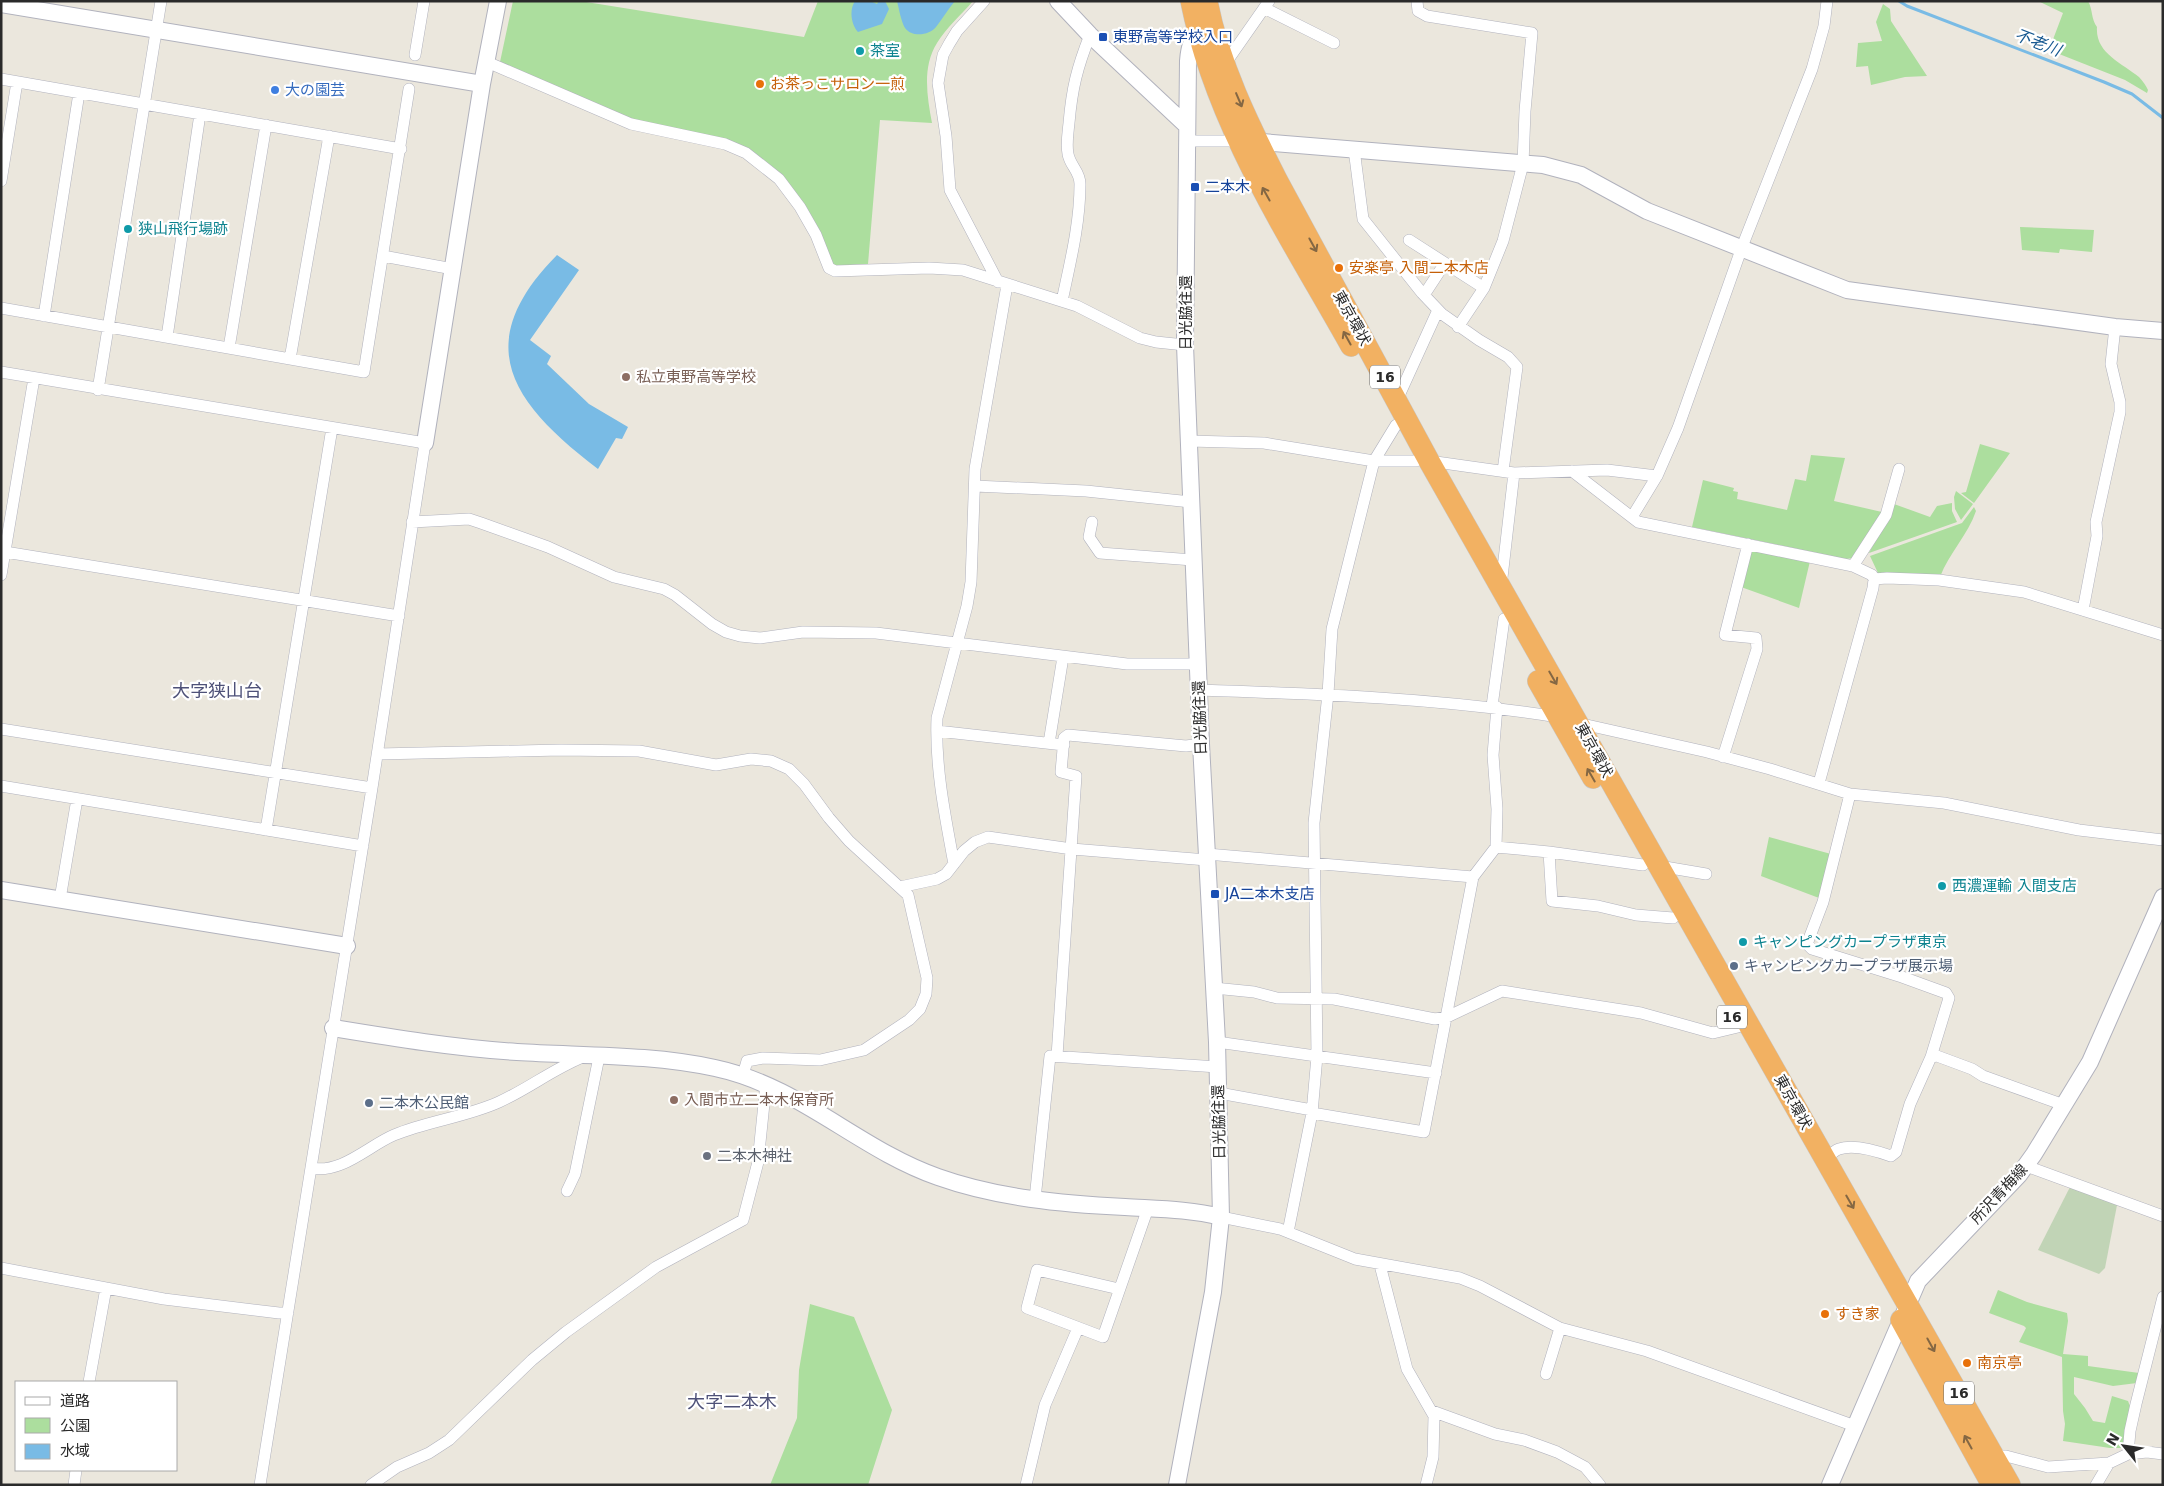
<svg xmlns="http://www.w3.org/2000/svg" width="2164" height="1486" viewBox="0 0 2164 1486" font-family="'DejaVu Sans','Noto Sans JP',sans-serif">
<style>
.green{fill:#acde9e}
.cemetery{fill:#c1d4b6}
.water{fill:#79bbe5}
.lines{fill:none;stroke-linecap:round;stroke-linejoin:round}
.stream{stroke:#79bbe5;stroke-width:3}
.street-casing{stroke:#b1b2bd;stroke-width:12}
.secondary-casing{stroke:#b1b2bd;stroke-width:18}
.highway-casing{stroke:#c8c8c8;stroke-width:22}
.street{stroke:#fff;stroke-width:11}
.secondary{stroke:#fff;stroke-width:16}
.highway{stroke:#f2b162;stroke-width:21}
.oneway{stroke:#846743}
.transit-dot{fill:#1a4fb4;stroke:#fff;stroke-width:2}
.culture-dot{fill:#0f9aa8;stroke:#fff;stroke-width:2}
.food-dot{fill:#e8710a;stroke:#fff;stroke-width:2}
.shop-dot{fill:#3f7fe0;stroke:#fff;stroke-width:2}
.education-dot{fill:#8d6e63;stroke:#fff;stroke-width:2}
.service-dot{fill:#5c6f8a;stroke:#fff;stroke-width:2}
.worship-dot{fill:#6b7280;stroke:#fff;stroke-width:2}
.labels{text-anchor:middle;stroke-width:4.5;stroke-linejoin:round;paint-order:stroke}
.shield{fill:#fff;stroke:#6a6a6a;stroke-width:1}
.shield-label{font-size:14px;font-weight:bold;fill:#2a2a2a}
.transit-label{font-size:15px;fill:#164399;stroke:#fff;text-anchor:start}
.culture-label{font-size:15px;fill:#0d838f;stroke:#fff;text-anchor:start}
.food-label{font-size:15px;fill:#c56008;stroke:#fff;text-anchor:start}
.shop-label{font-size:15px;fill:#366cbe;stroke:#fff;text-anchor:start}
.street-label{font-size:15px;fill:#2a2a2a;stroke:#fff}
.education-label{font-size:15px;fill:#785e54;stroke:#fff;text-anchor:start}
.service-label{font-size:15px;fill:#4e5e75;stroke:#fff;text-anchor:start}
.worship-label{font-size:15px;fill:#5b616d;stroke:#fff;text-anchor:start}
.water-label{font-size:16px;font-style:italic;fill:#185991;stroke:#fff}
.quarter-label{font-size:18px;fill:#4e5178;stroke:#fff}
</style>
<rect width="100%" height="100%" fill="#ebe7dd"/>
<!-- green -->
<path class="green" d="M513,1H580L804,37L818,1H973C962,14 946,28 937,43C922,67 927,96 932,123L880,120L868,264L830,266L801,204L747,150L632,122L500,62Z
M2038,1H2088C2093,10 2091,19 2097,27C2095,53 2122,63 2139,77C2143,81 2146,86 2148,90L2147,93L2125,80L2049,50L2063,13Z
M1883,4L1890,9L1891,21L1927,76L1905,77L1871,85L1868,66L1856,67L1858,43L1882,41L1876,22Z
M2020,227L2094,230L2092,252L2060,249L2059,253L2022,250Z
M1980,444L2010,453L1974,503L1961,493L1966,492Z
M1811,455L1845,458L1834,501L1882,512L1853,558L1846,559L1692,527L1703,480L1734,488L1733,491L1738,492L1737,499L1787,510L1795,479L1806,481Z
M1956,491L1973,504L1961,520L1955,509L1954,497Z
M1952,503V511L1957,522L1869,553L1894,504L1930,517L1937,506Z
M1974,507L1976,511C1968,535 1949,553 1940,577L1878,573L1870,556L1962,523Z
M1754,549L1810,561L1799,608L1741,587L1749,551Z
M1769,837L1831,854L1819,898L1761,876Z
M1998,1290L2027,1302L2067,1313L2068,1321L2063,1354L2088,1356V1366L2139,1373L2137,1383L2113,1386L2074,1377V1394L2085,1408L2093,1421L2105,1423L2112,1396L2128,1401L2131,1409L2124,1448H2110L2063,1441L2065,1424L2063,1411L2062,1357L2019,1342L2026,1328L2024,1326L1989,1313Z
M810,1304L854,1317L892,1410L868,1485H770L797,1418L799,1370Z"/>
<!-- cemetery -->
<path class="cemetery" d="M2070,1187L2117,1205L2105,1268L2099,1274L2038,1250Z"/>
<!-- water -->
<path class="water" d="M855,1H870L877,4L879,1H885L889,9L882,24L858,32C851,24 849,10 855,1Z
M897,1H955C948,9 943,18 936,27C930,35 912,38 905,28C901,21 899,9 897,1Z
M557,255L579,270L530,340L551,356L547,364L589,404L628,427L622,439L616,438L598,469C513,404 468,345 557,255Z"/>
<g class="lines">
<!-- stream -->
<path class="stream" d="M1899,1L1907,6L2104,82L2132,94L2163,118"/>
<defs>
<path id="street" d="M984,1L957,31L949,44L943,55L938,83L946,136L950,190L998,282
M1417,1L1418,11L1427,16L1532,33L1525,111L1523,164L1503,241L1484,288L1458,327
M1264,8L1334,43
M415,55L424,1
M487,62L631,124L725,144L746,153L779,179L800,207L816,235L829,268L835,271L929,268L963,270L1077,306L1140,338L1156,342L1185,345
M1225,64L1269,1
M1,79L401,149
M1188,141H1239
M1354,149L1363,219L1422,293L1442,314L1479,340L1508,357L1517,367L1503,471
M1,181L17,82
M1409,240L1484,288
M383,256L453,269
M1424,295L1445,263
M1062,301C1070,263 1080,224 1080,184C1080,171 1070,166 1068,154C1066,144 1068,133 1069,123C1072,88 1077,68 1090,35
M1,308L364,372L409,89
M44,316L79,93
M167,337L200,114
M229,348L266,125
M290,359L329,136
M1,372L425,443L372,788L260,1485
M98,390L161,1
M1397,400L1438,310
M1189,441L1264,443L1374,461H1416
M1429,461L1514,473L1607,470L1657,476
M1572,471L1638,522L1853,566L1872,575L1874,579L1873,588L1819,783
M975,486L1086,491L1191,502
M1632,517L1657,476L1678,428L1742,247L1812,69L1824,26L1827,1
M412,522L469,519L481,523L548,547L614,577L664,589L675,595L712,624L726,632L740,636L760,638L803,632L876,633L1127,664H1198
M1092,522L1089,537L1100,553L1193,560
M5,552L399,616
M1853,566L1886,515L1899,469
M1,575L34,378
M1874,579L1887,578L1939,580L2024,592L2163,635
M1501,586L1514,473
M2083,610L2097,536L2096,522L2120,412V402L2111,364L2115,327
M1199,690C1319,694 1439,698 1558,717
M1492,706L1504,619
M1578,723L1707,752L1770,769L1850,794L1944,803L2079,830L2163,840
M1,729L372,788
M937,731L1064,745
M1049,743L1063,657
M378,754L561,750L639,751L716,765L751,759L771,761L789,769L804,784L829,818L849,841L908,895L927,978L926,994L920,1009L909,1020L864,1050L820,1060L763,1058L747,1061L743,1075
M1723,757L1757,649L1756,638L1725,635L1748,544
M1,786L363,846
M266,830L332,428
M1496,847L1549,852L1552,901L1598,906L1636,915L1673,918
M1549,852L1643,865
M1207,854L1473,877
M954,864C945,816 935,767 937,718L967,606L971,582L975,469L1007,285
M1659,866L1706,874
M900,887L937,879L946,874L964,851L975,842L988,837L1072,849L1207,860
M60,899L77,799
M1214,988L1254,992L1277,998L1334,999L1435,1019L1447,1017L1502,991L1641,1013L1713,1033L1738,1027
M1217,1042L1436,1073
M1057,1056L1076,776L1061,772L1064,738L1068,735L1186,746L1201,744
M1931,1057L1937,1056L1972,1069L1983,1076L2064,1105
M1219,1093L1312,1110
M1312,1113L1424,1132L1473,877L1496,847L1497,809L1493,755L1497,707
M1826,1160C1830,1156 1833,1151 1839,1149C1853,1144 1877,1151 1891,1156L1896,1152L1910,1104L1931,1057L1949,998L1946,993L1902,977L1812,949L1807,944L1823,902L1850,794
M2026,1166L2163,1216
M311,1168C342,1174 368,1146 394,1135C428,1121 466,1117 499,1102C528,1089 553,1069 583,1057
M567,1191L575,1174L599,1057
M1035,1199L1050,1056L1218,1067
M1221,1217L1280,1229L1355,1259L1460,1278L1480,1286L1560,1328L1647,1351L1855,1426
M1288,1232L1312,1113L1317,1056L1314,823L1328,694L1332,629L1374,461L1396,425
M1380,1265L1407,1369L1434,1416L1433,1457L1426,1485
M1,1268L164,1299L279,1313H288
M1119,1289L1037,1270L1027,1308L1103,1337L1148,1208
M1546,1374L1560,1328
M89,1382L106,1288
M1432,1411L1495,1434L1524,1440L1557,1452L1585,1467L1600,1485
M2128,1454L2130,1431L2136,1404L2163,1297
M1994,1456H2006L2048,1467L2109,1463L2128,1454L2147,1452L2163,1454
M74,1485L76,1470
M371,1485L397,1467L429,1453L449,1440L532,1360L566,1332L656,1267L743,1220L758,1162L766,1084
M1026,1485L1045,1405L1078,1328
M2096,1485L2109,1463"/>
<path id="secondary" d="M1058,1L1090,35L1187,126
M1,4L482,84
M1249,141L1543,165L1581,175L1647,211L1847,290L2115,327L2163,331
M425,443L482,84L498,1
M1,890L347,946
M333,1028C394,1038 455,1048 517,1052C582,1056 651,1054 715,1068C800,1086 858,1149 938,1177C997,1198 1062,1204 1125,1207C1157,1209 1189,1209 1221,1217
M1177,1485L1213,1292L1221,1217L1217,1042L1201,744L1185,345L1188,61C1189,47 1192,36 1203,27
M1830,1485L1918,1281L2019,1175L2034,1154L2090,1062L2163,897"/>
<path id="highway" d="M1191,1C1216,126 1290,237 1351,346
M1207,1C1219,64 1248,123 1277,180L1429,461L2010,1485
M1538,681L1593,778
M1901,1320L1992,1485"/>
</defs>
<!-- street casing -->
<use href="#street" class="street-casing"/>
<!-- secondary casing -->
<use href="#secondary" class="secondary-casing"/>
<!-- highway casing -->
<use href="#highway" class="highway-casing"/>
<!-- street -->
<use href="#street" class="street"/>
<!-- secondary -->
<use href="#secondary" class="secondary"/>
<!-- highway -->
<use href="#highway" class="highway"/>
</g>
<!-- one-way arrows -->
<defs><path id="oneway-shaft" d="M-6 0H5M1.5-3L5.5 0L1.5 3" fill="none" stroke-width="1.6" stroke-linecap="round" stroke-linejoin="round" transform="scale(1.25)"/></defs>
<g class="oneway">
<use href="#oneway-shaft" transform="translate(1239 100) rotate(67)"/>
<use href="#oneway-shaft" transform="translate(1266 194) rotate(-119)"/>
<use href="#oneway-shaft" transform="translate(1313 245) rotate(61)"/>
<use href="#oneway-shaft" transform="translate(1347 338) rotate(-119)"/>
<use href="#oneway-shaft" transform="translate(1553 678) rotate(60)"/>
<use href="#oneway-shaft" transform="translate(1591 775) rotate(-120)"/>
<use href="#oneway-shaft" transform="translate(1850 1202) rotate(60)"/>
<use href="#oneway-shaft" transform="translate(1931 1345) rotate(61)"/>
<use href="#oneway-shaft" transform="translate(1968 1442) rotate(-119)"/>
</g>
<!-- markers -->
<g class="transit-dot">
<rect x="1098" y="32" width="10" height="10" rx="2.5"/>
<rect x="1190" y="182" width="10" height="10" rx="2.5"/>
<rect x="1210" y="889" width="10" height="10" rx="2.5"/>
</g>
<g class="culture-dot">
<circle cx="860" cy="51" r="5"/>
<circle cx="128" cy="229" r="5"/>
<circle cx="1942" cy="886" r="5"/>
<circle cx="1743" cy="942" r="5"/>
</g>
<g class="food-dot">
<circle cx="760" cy="84" r="5"/>
<circle cx="1339" cy="268" r="5"/>
<circle cx="1825" cy="1314" r="5"/>
<circle cx="1967" cy="1363" r="5"/>
</g>
<circle class="shop-dot" cx="275" cy="90" r="5"/>
<g class="education-dot">
<circle cx="626" cy="377" r="5"/>
<circle cx="674" cy="1100" r="5"/>
</g>
<g class="service-dot">
<circle cx="1734" cy="966" r="5"/>
<circle cx="369" cy="1103" r="5"/>
</g>
<circle class="worship-dot" cx="707" cy="1156" r="5"/>
<g class="labels">
<!-- shield labels -->
<g class="shield">
<rect x="1370" y="365.5" width="30" height="23" rx="4"/>
<rect x="1717" y="1005.5" width="30" height="23" rx="4"/>
<rect x="1944" y="1381.5" width="30" height="23" rx="4"/>
</g>
<g class="shield-label">
<text x="1385" y="382">16</text>
<text x="1732" y="1022">16</text>
<text x="1959" y="1398">16</text>
</g>
<!-- transit labels -->
<g class="transit-label">
<text x="1113" y="42">東野高等学校入口</text>
<text x="1205" y="192">二本木</text>
<text x="1225" y="899">JA二本木支店</text>
</g>
<!-- culture labels -->
<g class="culture-label">
<text x="870" y="56">茶室</text>
<text x="138" y="234">狭山飛行場跡</text>
<text x="1952" y="891">西濃運輸 入間支店</text>
<text x="1753" y="947">キャンピングカープラザ東京</text>
</g>
<!-- food labels -->
<g class="food-label">
<text x="770" y="89">お茶っこサロン一煎</text>
<text x="1349" y="273">安楽亭 入間二本木店</text>
<text x="1835" y="1319">すき家</text>
<text x="1977" y="1368">南京亭</text>
</g>
<!-- shop labels -->
<g class="shop-label">
<text x="285" y="95">大の園芸</text>
</g>
<!-- street labels -->
<g class="street-label">
<text transform="translate(1186 313) rotate(-90)" y="5">日光脇往還</text>
<text transform="translate(1352 318) rotate(61)" y="5">東京環状</text>
<text transform="translate(1200 718) rotate(-92)" y="5">日光脇往還</text>
<text transform="translate(1594 750) rotate(61)" y="5">東京環状</text>
<text transform="translate(1793 1102) rotate(61)" y="5">東京環状</text>
<text transform="translate(1219 1122) rotate(-91)" y="5">日光脇往還</text>
<text transform="translate(1999 1194) rotate(-47)" y="5">所沢青梅線</text>
</g>
<!-- education labels -->
<g class="education-label">
<text x="636" y="382">私立東野高等学校</text>
<text x="684" y="1105">入間市立二本木保育所</text>
</g>
<!-- service labels -->
<g class="service-label">
<text x="1744" y="971">キャンピングカープラザ展示場</text>
<text x="379" y="1108">二本木公民館</text>
</g>
<!-- worship labels -->
<g class="worship-label">
<text x="717" y="1161">二本木神社</text>
</g>
<!-- water labels -->
<g class="water-label">
<text transform="translate(2038 42) rotate(21)" y="6">不老川</text>
</g>
<!-- quarter labels -->
<g class="quarter-label">
<text x="217" y="697">大字狭山台</text>
<text x="732" y="1408">大字二本木</text>
</g>
</g>
<!-- border -->
<rect width="2164" height="1486" fill="none" stroke="#2a2a2a" stroke-width="5"/>
<!-- legend -->
<rect x="15" y="1381" width="162" height="90" fill="#ffffff" stroke="#aaaaaa"/>
<rect x="25" y="1397" width="25" height="8" fill="#ffffff" stroke="#aaaaaa"/>
<text x="60" y="1406" font-size="15" fill="#2a2a2a">道路</text>
<rect x="25" y="1418" width="25" height="15" fill="#acde9e" stroke="#aaaaaa"/>
<text x="60" y="1431" font-size="15" fill="#2a2a2a">公園</text>
<rect x="25" y="1444" width="25" height="15" fill="#79bbe5" stroke="#aaaaaa"/>
<text x="60" y="1456" font-size="15" fill="#2a2a2a">水域</text>
<!-- north arrow -->
<g transform="translate(2124 1446) rotate(300)" stroke="#ffffff" stroke-width="4" paint-order="stroke">
<path d="M0-4L9 19L0 12L-9 19Z" fill="#2a2a2a"/>
<text y="-8" font-size="14" font-weight="bold" text-anchor="middle" fill="#2a2a2a">N</text>
</g>
</svg>
